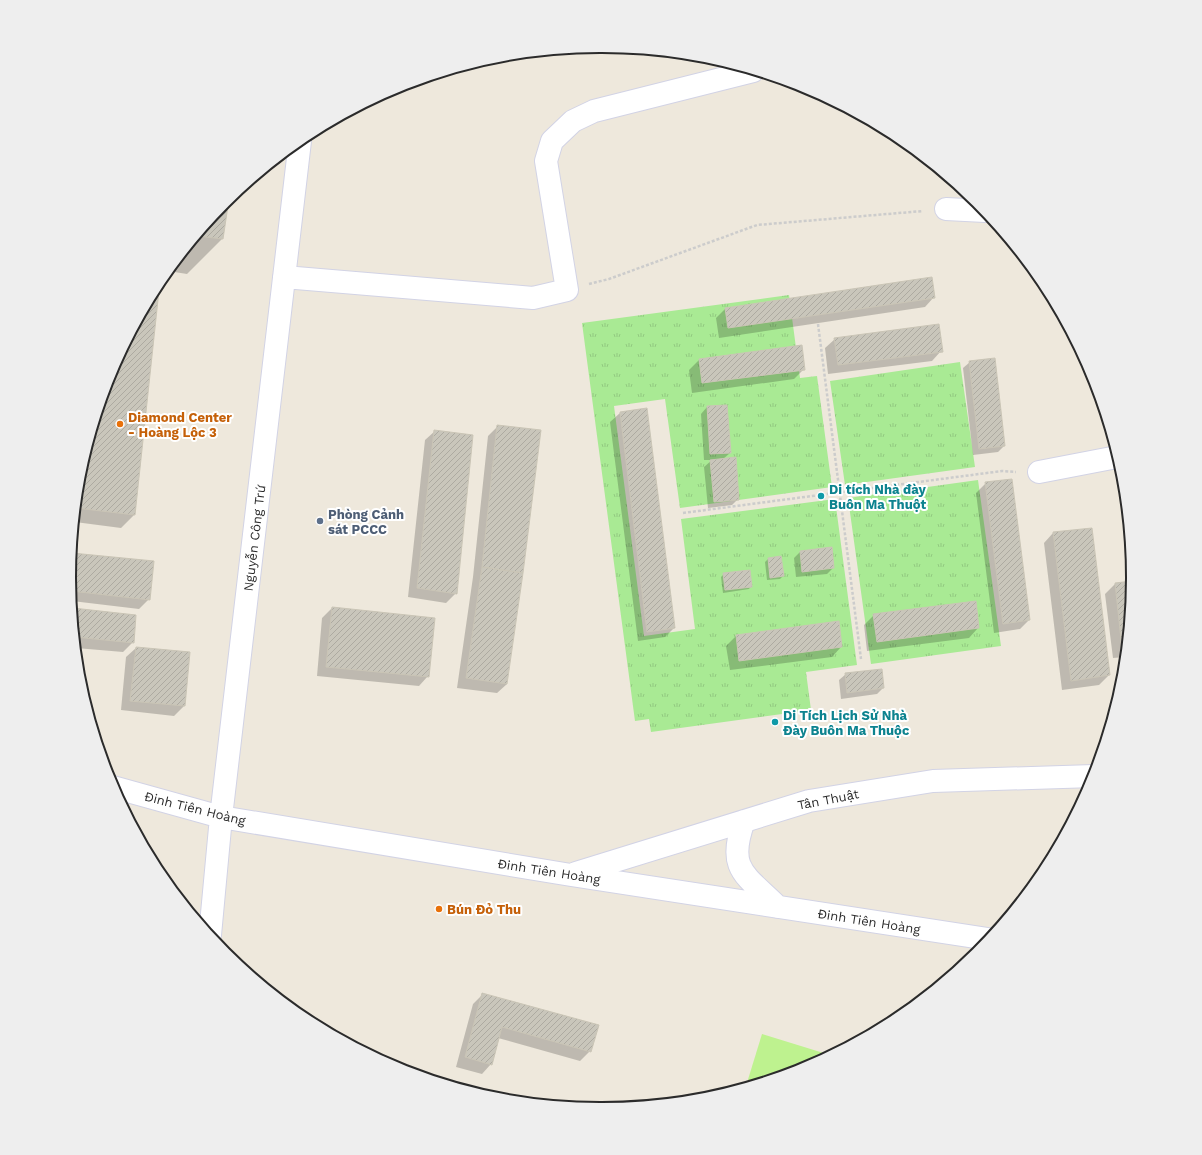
<svg xmlns="http://www.w3.org/2000/svg" width="1202" height="1155" viewBox="0 0 1202 1155" font-family="'Work Sans',sans-serif">
<style>
.grass{fill:url(#grass-tufts)}
.pitch{fill:#bef28f}
.shadow{fill:#0003}
.building{fill:url(#building-hatch);stroke:#cac5b6}
.lines{fill:none;stroke-linecap:round;stroke-linejoin:round}
.minor-casing{stroke:#d2d3e5;stroke-width:24}
.path{stroke:#ccc;stroke-width:2.5;stroke-dasharray:3 2;stroke-linecap:butt}
.minor{stroke:#fff;stroke-width:22}
.food-dot{fill:#e8710a;stroke:#fff;stroke-width:1.5}
.culture-dot{fill:#0f9aa8;stroke:#fff;stroke-width:1.5}
.service-dot{fill:#5c6f8a;stroke:#fff;stroke-width:1.5}
.labels{text-anchor:middle;stroke-width:4;stroke-linejoin:round;paint-order:stroke}
.food-label{font-size:13px;font-weight:bold;fill:#c56008;stroke:#fff;text-anchor:start}
.culture-label{font-size:13px;font-weight:bold;fill:#0d838f;stroke:#fff;text-anchor:start}
.service-label{font-size:13px;font-weight:bold;fill:#4e5e75;stroke:#fff;text-anchor:start}
.street-label{font-size:13px;fill:#2b2b2b;stroke:#fff}
.rim{fill:none;stroke:#2b2b2b;stroke-width:2}
</style>
<defs>
<pattern id="grass-tufts" width="24" height="20" patternUnits="userSpaceOnUse"><rect width="24" height="20" fill="#a9ea94"/><path d="M3 7l-1-3M5 7V3M7 7l1-3M15 17l-1-3M17 17v-4M19 17l1-3" fill="none" stroke="#92c980"/></pattern>
<pattern id="building-hatch" width="6" height="6" patternUnits="userSpaceOnUse"><rect width="6" height="6" fill="#c9c6bb"/><path d="M-1 1l2-2M0 6l6-6M5 7l2-2" fill="none" stroke="#adaaa1"/></pattern>
</defs>
<rect width="100%" height="100%" fill="#eee8dc"/>
<!-- grass -->
<path class="grass" d="M789,295L800,378L817,376L832,487L680,508L665,399L614,406L644,636L695,629L681,519L835,499L857,665L806,672L811,710L651,732L649,719L635,721L582,323Z
M960,362L975,467L845,485L830,381Z
M978,480L1001,646L871,664L848,498Z"/>
<!-- pitch -->
<path class="pitch" d="M762,1034L830,1055L804,1069L746,1086Z"/>
<!-- shadow -->
<path class="shadow" d="M227,200L222,239L187,274L168,271Z
M159,283L134,515L121,528L75,522L80,474L110,374Z
M934,297L925,307L719,338L716,318L725,309Z
M835,339L941,351L932,361L828,374L825,348Z
M801,346L804,369L794,379L692,393L689,370L699,360Z
M970,362L1004,446L998,452L973,455L963,368Z
M707,407L730,453L722,460L738,499L732,505L708,508L704,467L712,460H704L701,414Z
M620,413L674,628L665,637L638,641L610,422Z
M498,426L507,684L497,693L457,688L473,577L488,436Z
M435,431L456,593L446,603L408,597L425,440Z
M986,483L1029,620L1020,629L994,633L976,493Z
M1053,533L1109,675L1099,685L1062,690L1044,543Z
M800,552L833,568L827,574L796,577L794,558Z
M72,554L153,562L149,599L139,609L72,601L70,577Z
M781,558L783,576L780,579L767,580L765,562L768,559Z
M724,574L751,586L749,589L723,593L721,577Z
M1132,582L1125,657L1113,658L1105,594L1115,584Z
M975,602L978,628L969,638L867,651L864,625L874,615Z
M332,608L428,676L419,686L317,676L322,618Z
M73,609L135,616L133,642L123,652L76,648Z
M838,622L841,647L832,657L730,670L726,646L736,636Z
M136,648L189,653L184,706L174,716L121,710L126,657Z
M846,674L883,688L877,694L841,699L839,680Z
M483,994L590,1051L580,1061L498,1038L491,1064L482,1074L456,1067L473,1004Z"/>
<!-- building -->
<path class="building" d="M229,199L223,239L197,236L225,202Z
M932,277L935,298L728,328L725,308Z
M160,281L135,515L76,508L80,474L110,374Z
M939,324L943,352L838,365L834,338Z
M802,345L805,370L702,383L699,359Z
M995,358L1005,446L979,449L969,361Z
M727,405L731,453L710,454L707,406Z
M647,408L675,628L647,632L620,412Z
M497,425L541,430L523,573L482,567Z
M434,430L473,435L457,594L417,588Z
M736,457L739,500L714,502L710,460Z
M1012,479L1030,620L1003,624L985,482Z
M1092,528L1110,675L1071,681L1053,532Z
M832,547L834,568L802,572L800,551Z
M72,553L154,561L150,600L71,591L70,577Z
M781,556L784,576L770,578L768,558Z
M482,567L523,573L507,684L466,678Z
M750,570L752,587L725,590L723,573Z
M1132,581L1125,649H1122L1115,583Z
M976,601L979,628L877,642L873,614Z
M332,607L435,618L429,677L326,667Z
M73,608L136,615L134,643L75,637Z
M839,621L842,647L739,661L736,635Z
M136,647L190,652L185,706L130,701Z
M882,669L884,688L847,693L845,673Z
M482,993L599,1025L591,1052L502,1027L492,1065L465,1057Z"/>
<g class="lines">
<defs>
<path id="minor" d="M946,209L985,211
M284,277L533,298L567,290L546,161L552,141L573,121L594,111L753,71
M1039,472L1117,457
M113,787L221,817L571,875L988,939
M744,821C726,870 746,875 778,907
M576,873L809,801L933,781L1094,776
M210,935L221,817L300,141"/>
</defs>
<!-- minor casing -->
<use href="#minor" class="minor-casing"/>
<!-- path -->
<path class="path" d="M589,284L609,279L757,225L923,211
M818,324L861,659
M683,513L1002,471L1016,472"/>
<!-- minor -->
<use href="#minor" class="minor"/>
</g>
<!-- markers -->
<g class="food-dot">
<circle cx="120" cy="424" r="4"/>
<circle cx="439" cy="909" r="4"/>
</g>
<g class="culture-dot">
<circle cx="821" cy="496" r="4"/>
<circle cx="775" cy="722" r="4"/>
</g>
<circle class="service-dot" cx="320" cy="521" r="4"/>
<g class="labels">
<!-- food labels -->
<g class="food-label">
<text x="128" y="422">Diamond Center<tspan x="128" dy="15">- Hoàng Lộc 3</tspan></text>
<text x="447" y="914">Bún Đỏ Thu</text>
</g>
<!-- culture labels -->
<g class="culture-label">
<text x="829" y="494">Di tích Nhà đày<tspan x="829" dy="15">Buôn Ma Thuột</tspan></text>
<text x="783" y="720">Di Tích Lịch Sử Nhà<tspan x="783" dy="15">Đày Buôn Ma Thuộc</tspan></text>
</g>
<!-- service labels -->
<g class="service-label">
<text x="328" y="519">Phòng Cảnh<tspan x="328" dy="15">sát PCCC</tspan></text>
</g>
<!-- street labels -->
<g class="street-label">
<text transform="translate(254 538) rotate(-83)" y="5">Nguyễn Công Trứ</text>
<text transform="translate(828 799) rotate(-11)" y="5">Tân Thuật</text>
<text transform="translate(195 808) rotate(14)" y="5">Đinh Tiên Hoàng</text>
<text transform="translate(549 871) rotate(9)" y="5">Đinh Tiên Hoàng</text>
<text transform="translate(869 921) rotate(9)" y="5">Đinh Tiên Hoàng</text>
</g>
</g>
<!-- crop -->
<path d="M0 0H1202V1155H0ZM600 53H602A524 524 0 0 1 1126 577V578A524 524 0 0 1 602 1102H600A524 524 0 0 1 76 578V577A524 524 0 0 1 600 53Z" fill="#eee" fill-rule="evenodd"/>
<path class="rim" d="M600 53H602A524 524 0 0 1 1126 577V578A524 524 0 0 1 602 1102H600A524 524 0 0 1 76 578V577A524 524 0 0 1 600 53Z"/>
</svg>
